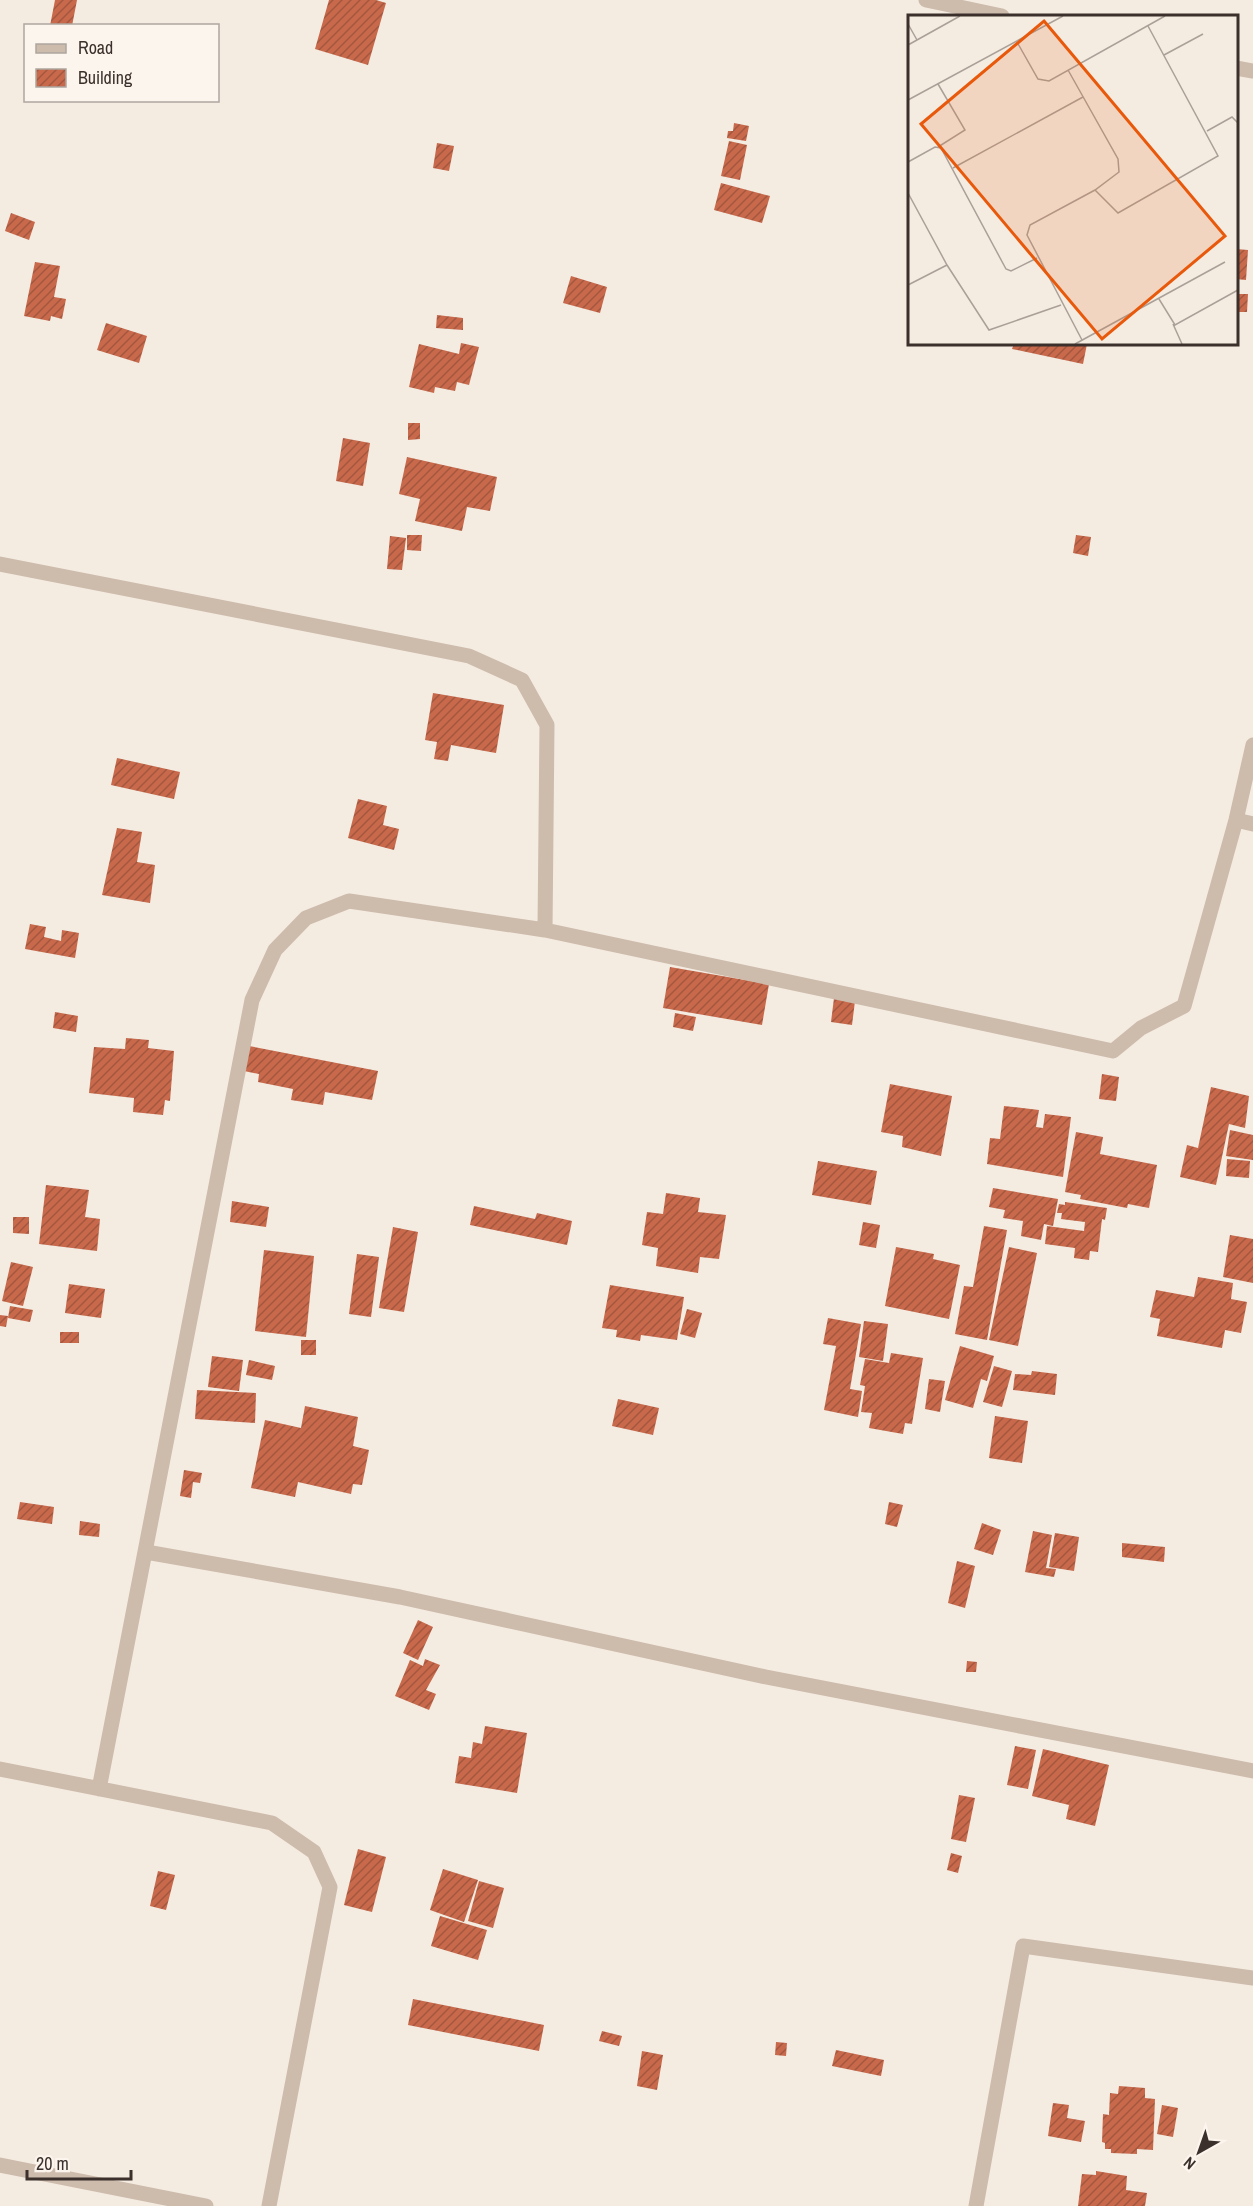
<svg xmlns="http://www.w3.org/2000/svg" width="1253" height="2206" viewBox="0 0 1253 2206" font-family="'Archivo Narrow',sans-serif">
<style>
.building{fill:url(#building-hatch)}
.lines{fill:none;stroke-linecap:round;stroke-linejoin:round}
.minor{stroke:#cdbbac;stroke-width:15}
.inset-road{fill:none;stroke:#aaa098;stroke-width:1.5}
.view{fill:#e8590c;fill-opacity:0.15;stroke:#e8590c;stroke-width:3}
.inset-edge{fill:none;stroke:#3b302b;stroke-width:3}
</style>
<defs>
<pattern id="building-hatch" width="6" height="6" patternUnits="userSpaceOnUse" patternTransform="scale(1.5)"><rect width="6" height="6" fill="#c8694b"/><path d="M-1 1l2-2M0 6l6-6M5 7l2-2" fill="none" stroke="#a4573f"/></pattern>
</defs>
<rect width="100%" height="100%" fill="#f4ebe1"/>
<!-- building -->
<path class="building" d="M55,0H77L72,26H50Z
M329,0H376L386,3L368,65L315,49Z
M734,123L749,126L746,141L727,138L728,131H733Z
M729,141L747,145L740,180L721,176Z
M437,143L454,146L449,171L433,168Z
M721,183L770,196L762,223L714,210Z
M11,213L35,222L29,240L5,231Z
M1236,249L1248,250L1246,280L1236,279Z
M35,262L60,266L54,297L66,299L62,319L51,316L50,321L24,316Z
M571,276L607,287L600,313L563,303Z
M1236,294H1248L1247,312H1236Z
M437,315L463,318V330L436,328Z
M106,323L147,336L139,363L97,350Z
M461,343L479,347L469,385L457,382L455,391L435,387L434,393L409,387L419,344L459,354Z
M1014,344H1087L1083,364L1012,349Z
M408,423H420V439L408,440Z
M343,438L370,443L363,486L336,481Z
M407,457L497,477L490,511L467,507L462,531L415,521L420,499L399,494Z
M407,535H422L421,551L407,550Z
M1076,535L1091,537L1088,556L1073,553Z
M390,536L406,538L402,570L387,569Z
M433,693L504,705L496,753L451,745L448,761L434,759L437,742L425,740Z
M117,758L180,772L174,799L111,785Z
M358,799L387,806L383,825L399,829L394,850L348,838Z
M117,828L142,832L137,862L155,865L150,903L102,895Z
M30,924L46,927L44,937L61,941L62,930L79,933L75,958L25,949Z
M670,967L769,984L762,1025L663,1008Z
M834,998L855,1001L852,1025L831,1022Z
M55,1012L78,1016L76,1032L53,1028Z
M675,1013L696,1017L693,1031L673,1027Z
M126,1038L149,1040L148,1048L174,1051L170,1101L165,1100L163,1115L133,1112L134,1098L89,1093L94,1047L125,1049Z
M249,1046L378,1071L372,1100L325,1092L323,1105L291,1100L293,1089L258,1082L259,1074L244,1071Z
M1102,1074L1119,1077L1116,1101L1099,1099Z
M890,1084L952,1096L941,1156L902,1147L903,1136L881,1132Z
M1211,1087L1249,1096L1245,1128L1229,1124L1216,1185L1180,1177L1187,1145L1198,1148Z
M1004,1106L1039,1110L1036,1127L1043,1128L1045,1114L1071,1117L1063,1177L987,1164L990,1138L1000,1139Z
M1230,1130L1253,1135V1160L1226,1156Z
M1076,1132L1103,1137L1100,1154L1157,1165L1149,1208L1128,1204L1127,1208L1080,1199L1081,1195L1065,1192Z
M1227,1159L1250,1161L1249,1178L1226,1176Z
M818,1161L877,1171L871,1205L812,1195Z
M46,1185L89,1190L85,1217L100,1219L97,1251L39,1244Z
M993,1188L1058,1199L1053,1226L1044,1224L1041,1240L1021,1236L1023,1221L1003,1218L1005,1210L989,1207Z
M666,1193L700,1198L698,1212L726,1215L719,1259L700,1257L698,1273L656,1266L658,1248L642,1245L647,1212L663,1214Z
M232,1201L269,1207L266,1227L230,1222Z
M1065,1202L1107,1208L1105,1220L1102,1219L1098,1252L1090,1251L1089,1260L1074,1258L1075,1248L1045,1244L1047,1226L1084,1231L1085,1222L1061,1219L1062,1213H1057L1059,1204L1065,1205Z
M474,1206L535,1219L537,1213L572,1221L567,1245L470,1225Z
M13,1217H29V1234L13,1233Z
M863,1222L880,1225L876,1248L859,1245Z
M984,1226L1007,1230L987,1340L955,1334L964,1286L973,1287Z
M393,1227L418,1232L404,1312L379,1308Z
M1230,1235L1253,1239V1283L1223,1277Z
M896,1247L934,1254L933,1259L960,1265L949,1319L885,1306Z
M1009,1247L1037,1253L1018,1346L989,1340Z
M264,1250L314,1256L306,1337L255,1331Z
M357,1254L379,1257L371,1317L349,1314Z
M11,1262L33,1267L23,1306L2,1301Z
M1198,1277L1233,1283L1231,1299L1247,1302L1241,1333L1225,1330L1222,1348L1157,1336L1160,1319L1150,1317L1156,1290L1194,1297Z
M69,1284L105,1289L101,1318L65,1313Z
M610,1285L684,1297L677,1340L641,1335L640,1341L616,1337L617,1330L602,1328Z
M10,1306L33,1310L30,1322L8,1318Z
M687,1309L702,1313L695,1338L680,1334Z
M0,1315L8,1316L6,1327L0,1326Z
M828,1318L861,1324L850,1389L862,1391L858,1417L824,1410L836,1346L823,1344Z
M864,1321L888,1324L883,1361L859,1357Z
M60,1332H79V1343H60Z
M301,1340H316V1355H301Z
M960,1346L994,1356L987,1381L981,1379L973,1408L945,1400Z
M891,1353L923,1358L912,1424L905,1423L903,1434L869,1428L872,1413L861,1412L865,1386L860,1385L865,1359L889,1363Z
M212,1356L243,1360L239,1391L208,1387Z
M249,1360L275,1366L272,1380L246,1375Z
M994,1366L1012,1371L1002,1407L983,1402Z
M1032,1371L1057,1374L1055,1395L1013,1390L1015,1374L1031,1375Z
M929,1379L945,1381L940,1412L925,1409Z
M197,1390L256,1393L255,1423L195,1419Z
M618,1399L659,1408L653,1435L612,1426Z
M305,1406L358,1417L353,1446L369,1450L362,1485L353,1484L351,1494L298,1482L295,1497L251,1488L265,1420L301,1428Z
M995,1416L1028,1421L1022,1463L989,1458Z
M184,1470L202,1473L200,1483L193,1482L191,1498L180,1496Z
M20,1502L54,1507L52,1524L17,1519Z
M889,1502L903,1505L897,1527L885,1524Z
M80,1521L100,1524L99,1537L79,1535Z
M982,1523L1001,1530L993,1555L974,1549Z
M1033,1531L1052,1535L1046,1568L1056,1569L1054,1577L1025,1572Z
M1055,1533L1079,1537L1074,1571L1049,1567Z
M1122,1543L1165,1547L1164,1562L1122,1557Z
M957,1561L975,1566L965,1608L948,1603Z
M418,1620L433,1627L418,1660L403,1653Z
M425,1659L440,1665L426,1690L436,1694L429,1710L395,1696L410,1660L423,1666Z
M967,1661L977,1662L976,1672H966Z
M485,1726L527,1733L517,1793L455,1783L459,1756L471,1758L473,1742L482,1744Z
M1015,1746L1036,1750L1028,1789L1007,1785Z
M1043,1749L1109,1765L1095,1826L1066,1819L1069,1805L1032,1796Z
M959,1795L975,1798L966,1842L951,1839Z
M358,1849L386,1857L372,1912L344,1905Z
M951,1853L962,1856L958,1873L947,1870Z
M443,1869L478,1880L464,1922L430,1910Z
M158,1871L175,1875L166,1910L150,1906Z
M479,1881L504,1888L493,1928L468,1921Z
M440,1916L487,1930L478,1960L431,1946Z
M413,1999L544,2025L539,2051L408,2025Z
M602,2031L622,2036L619,2046L599,2041Z
M776,2042L787,2043L786,2056L775,2055Z
M836,2050L884,2060L881,2076L832,2066Z
M642,2051L663,2055L657,2090L637,2086Z
M1119,2086L1145,2088V2098L1155,2099L1153,2150L1137,2149V2154L1111,2153V2149H1105V2143L1102,2142L1103,2114L1109,2115L1110,2093L1118,2094Z
M1053,2103L1069,2105L1067,2118L1085,2121L1081,2142L1048,2136Z
M1162,2105L1178,2108L1173,2137L1157,2134Z
M1096,2171L1127,2176L1126,2190L1147,2193L1145,2206H1078L1082,2174L1096,2175Z"/>
<g class="lines">
<!-- minor -->
<path class="minor" d="M926,0L1002,16
M1236,68L1253,71
M0,564L469,656L522,680L547,725L545,930
M1236,820L1253,824
M146,1552L400,1597L766,1677L1253,1771
M0,1769L272,1823L314,1852L330,1887L269,2206
M99,1789L252,1000L275,950L306,918L349,901L545,930L1113,1051L1141,1028L1184,1006L1236,820L1253,745
M0,2165L206,2206
M976,2206L1023,1946L1253,1978"/>
</g>
<!-- overview -->
<g transform="translate(908 15)">
<rect width="330" height="330" fill="#f4ebe1"/>
<path class="inset-road" d="M0,9L9,25M109,27L130,64L141,66L257,1M0,30L52,1M256,40L295,19M160,55L210,144L211,157L187,175L122,210L119,220L174,325M0,85L155,1M299,116L324,102L330,108M30,132L57,115L30,69M0,147L27,132L33,133L98,254L103,256L129,243M45,153L175,82M187,175L210,198L310,141L240,11M0,178L39,250L81,315L153,290M0,270L39,250M251,284L267,310L330,275M265,309L274,329M167,329L317,247"/>
<path class="view" d="M136,6L317,221L194,324L13,109Z"/>
<rect width="330" height="330" class="inset-edge"/>
</g>
<!-- legend -->
<rect x="24" y="24" width="195" height="78" fill="#fbf5ee" stroke="#aea6a0" stroke-width="1.5"/>
<rect x="36" y="44" width="30" height="9" fill="#cdbbac" stroke="#aea6a0" stroke-width="1.5"/>
<text x="78" y="54" font-size="18" fill="#3b302b">Road</text>
<rect x="36" y="69" width="30" height="18" fill="url(#building-hatch)" stroke="#aea6a0" stroke-width="1.5"/>
<text x="78" y="84" font-size="18" fill="#3b302b">Building</text>
<!-- north arrow -->
<g transform="translate(1199 2152) rotate(220)" stroke="#fbf5ee" stroke-width="4.5" paint-order="stroke">
<path d="M0-4.5L10 22L0 15L-10 22Z" fill="#3b302b"/>
<text y="-9" font-size="16" font-weight="bold" text-anchor="middle" fill="#3b302b">N</text>
</g>
<!-- scale -->
<path d="M27 2170v9h104v-9" fill="none" stroke="#3b302b" stroke-width="3"/>
<text x="36" y="2170" font-size="18" fill="#3b302b" stroke="#fbf5ee" stroke-width="4.5" paint-order="stroke">20 m</text>
</svg>
